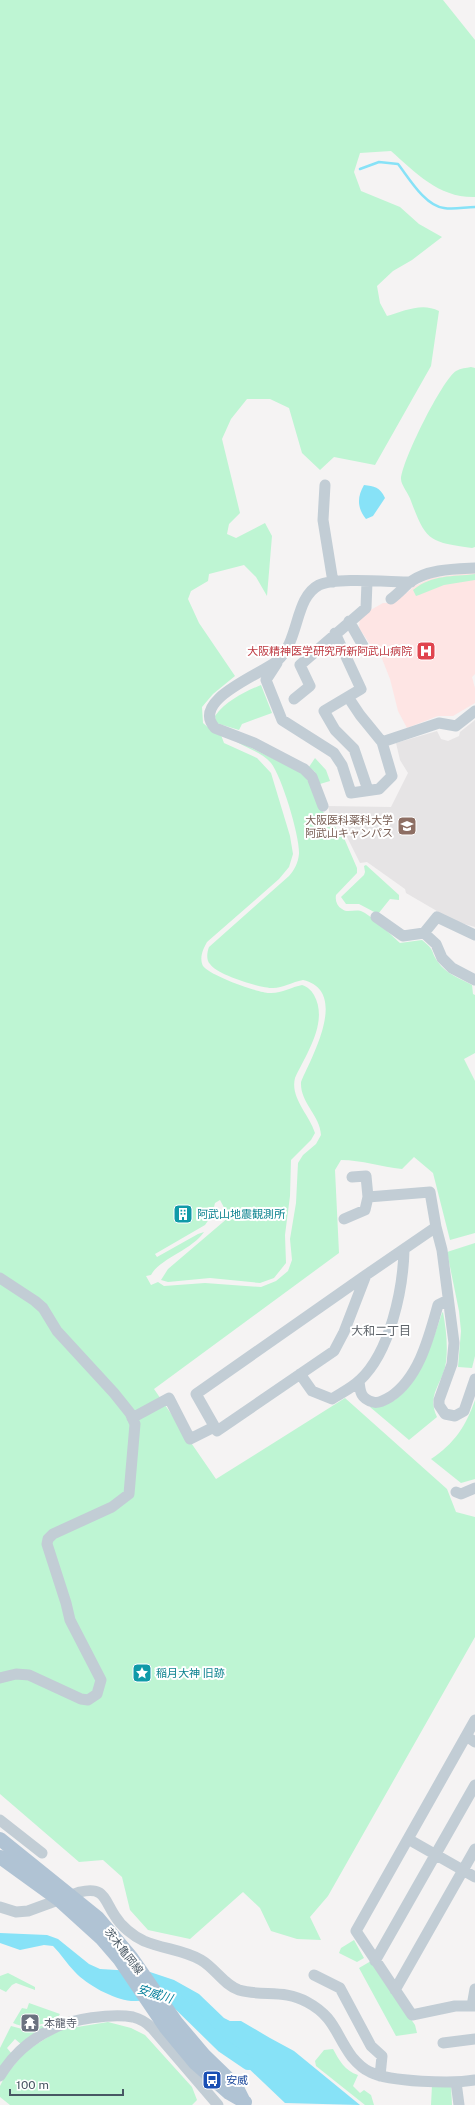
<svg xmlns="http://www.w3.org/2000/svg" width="475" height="2105" viewBox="0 0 475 2105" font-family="'Public Sans','Noto Sans JP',sans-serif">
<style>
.education{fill:#e6e4e5}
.medical{fill:#fee5e4}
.green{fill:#bef5d3}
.water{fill:#87e2f7}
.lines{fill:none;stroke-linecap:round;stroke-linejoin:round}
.stream{stroke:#87e2f7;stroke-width:2.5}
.river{stroke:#87e2f7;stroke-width:14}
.minor{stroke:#c2cdd5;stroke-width:11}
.major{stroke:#b0c3d4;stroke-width:14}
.labels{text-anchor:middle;stroke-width:4;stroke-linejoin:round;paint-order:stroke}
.health-label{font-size:11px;fill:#be3a42;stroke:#fff;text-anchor:end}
.education-label{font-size:11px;fill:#785e54;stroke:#fff;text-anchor:end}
.culture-label{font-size:11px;fill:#0d838f;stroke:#fff;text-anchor:start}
.street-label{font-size:11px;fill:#485763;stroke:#fff}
.worship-label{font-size:11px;fill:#5b616d;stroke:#fff;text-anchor:start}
.transit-label{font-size:11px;fill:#164399;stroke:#fff;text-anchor:start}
.neighbourhood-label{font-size:12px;fill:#5e6369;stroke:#fff}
.water-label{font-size:12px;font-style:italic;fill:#037f9b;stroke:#fff}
</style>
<rect width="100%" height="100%" fill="#f5f3f3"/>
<!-- education -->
<path class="education" d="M475,720V927L454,921L406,893L405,889L367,862L360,863L347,837L330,815L328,806L391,807L408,773L400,760L396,743L437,731L441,739L448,741L459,736L460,732Z"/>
<!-- medical -->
<path class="medical" d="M475,572V674L472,677L475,688V703L453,716H438L407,728L398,711L390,679L379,651L374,650L359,628L360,616L383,603H394L415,586L431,578Z"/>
<!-- green -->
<path class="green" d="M0,0H443L475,40V197C439,198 416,173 391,151L360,153L354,172L361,191L400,207L419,224L442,237L412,260L393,271L377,286L380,303L387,316C404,311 422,302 439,311L431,366L375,465L334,457L320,470L302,453L289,408L270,399H247L231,419L222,439L240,513L229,524L227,534L236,538L265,523L272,536L267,596L256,577L244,565L209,574L208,581L191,591L188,599L199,623L235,676L213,694L202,707L203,723L211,730L221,735L224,743L257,758L271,773L290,836L293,854L289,867L279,879L207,942C203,949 199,958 203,966C209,975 258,993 269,993C281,994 291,987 302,985C308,987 311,990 314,995C329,1022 306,1054 295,1078C290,1098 309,1114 315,1133L311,1140L291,1160L290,1196L285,1235L286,1263L274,1278L260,1283L210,1278L168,1282L161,1280L168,1269L229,1217L220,1200L215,1203L212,1215L205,1225L155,1254L157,1257L198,1234L204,1232C192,1250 159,1259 151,1275L146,1276L151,1285L158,1282L164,1286L205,1283L261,1287L276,1281L288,1271L292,1260L290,1239L296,1203L298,1163L303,1155L316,1144L321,1135C320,1115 300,1103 301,1082C311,1058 350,991 303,980C292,982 283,988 273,988C260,988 217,975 210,964C206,960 207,952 209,947L289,876C295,869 298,863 299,854C300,837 282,777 271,763C261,751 244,748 233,739L307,775L320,808L344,838L357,868V873L336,895C335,901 337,906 342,909C348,914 356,908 363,912C373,917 390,934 400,943L422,940C436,951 430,951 438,962C446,974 461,979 472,985L473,994L475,995V1053L464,1059L475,1081V1233L450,1240L433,1173L414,1157L402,1169C381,1167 362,1160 341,1160L335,1170L339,1253L154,1389L216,1479L345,1398L447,1489L456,1512L475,1517V1637L328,1896L310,1917L321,1940L297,1939L271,1931L260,1908L243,1892L190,1939L148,1930L130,1910L122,1877L103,1860L79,1862L0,1794Z
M471,367L475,368V547L472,548C429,542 426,541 411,501C409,494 401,485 401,479C402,461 442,380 456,371C461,368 466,368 471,367Z
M475,574V580L444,585L419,595L416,596L413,590C433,574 452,577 475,574Z
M261,685L272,713L242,724L239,730L216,723L215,716C226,701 244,692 261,685Z
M315,758L326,770L330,781L320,784L315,772L309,767Z
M366,865L399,895V900L390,899L378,914L359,904H346L341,897L364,875L365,872L364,866Z
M475,1243V1356L472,1368L458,1367L461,1331L459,1311L447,1252Z
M443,1312C446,1329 448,1345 446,1362C443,1384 426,1394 437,1417L409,1440L370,1407C375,1406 381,1407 385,1405C416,1395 433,1340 442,1313Z
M475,1400V1479L461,1483L431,1459C454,1444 466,1426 475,1400Z
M354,1940L364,1958L357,1962L339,1953L341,1948Z
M371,1961L415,2025L417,2033L396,2036L359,1968Z
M8,1973L35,1987V1990L16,1983L12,1985L6,1992L0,1989V1976Z
M29,2003L60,2014L56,2020C41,2024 28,2030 13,2023L22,2008L27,2009Z
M56,2022L22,2045L15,2039L7,2048L12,2054L0,2070V2048L11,2026L26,2030Z
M108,2022L131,2028L145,2035L192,2087L197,2100L192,2105H10L0,2097V2086L5,2076L26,2051L59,2030Z
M333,2049C339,2060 345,2071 358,2075L353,2086L360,2093L364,2090L371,2095L374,2105H365L316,2066L315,2061L324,2050Z
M432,2085L451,2086L452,2105H431Z"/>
<!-- water -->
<path class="water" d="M364,485C374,486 380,487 385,498L373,516L366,519C357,508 357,497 364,485Z
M0,1933L47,1935L58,1939L89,1964L100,1969L150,1972L174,1980L199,1994L224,2018L230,2021H241L270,2038L294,2051L360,2105L285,2103L180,2003C162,1996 150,2002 131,2001C113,1999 87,1985 75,1972C67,1964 61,1954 53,1946L44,1945L20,1950L0,1943Z"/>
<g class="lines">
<!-- stream -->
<path class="stream" d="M360,169L379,162L398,164C409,178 425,206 444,208C454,210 465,207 475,207"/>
<!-- river -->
<path class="river" d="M162,1994L174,1998L223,2046L248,2063"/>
<!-- minor -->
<path class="minor" d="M325,485L323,520L333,582
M391,599C398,594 404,587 410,582C428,569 454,569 475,568
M349,621L366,651
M335,633L361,689L324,711L335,730L354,749L368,790
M277,663L266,680L282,720L334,753L342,765L351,793L379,789L392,776L382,742L360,715L348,697
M294,699L310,686L300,665L366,608L367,582
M382,742L439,723L456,726L475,711
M323,806L312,777L304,769L254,743L215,728C190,700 260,675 277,661C300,641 294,598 319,585C336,577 390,582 411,582
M376,917L403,936L424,933L437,917L475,935
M424,933L436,944L442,958L452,968L475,980
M352,1177L366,1176L368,1197L430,1192L436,1227
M344,1219L365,1210L368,1197
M366,1275L344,1332L334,1351L217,1431L196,1394Z
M366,1275L436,1227L442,1250L454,1343L452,1364L439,1400V1405L445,1414L455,1416L464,1411L475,1379
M0,1278L35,1301L43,1308L57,1331L114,1393L130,1413L135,1424L129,1494L112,1507L53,1534L48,1539L47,1544L66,1603L70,1620L101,1680L97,1694L88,1700L81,1699L29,1675L16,1674L0,1678
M300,1374L312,1391L332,1399C341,1393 352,1388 360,1380C390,1352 403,1290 404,1250
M359,1381C360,1392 361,1399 373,1402C378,1404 385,1400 390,1397C419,1378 429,1337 438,1305L444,1302L449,1306
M132,1418L169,1398L190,1439L214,1427
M456,1492L461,1494L475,1488
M475,1720L356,1931L412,2015L455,2006H475
M466,1736L475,1742
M0,1820L42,1853
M408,1839L475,1877
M0,1907L16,1912L28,1911L80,1892C105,1886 104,1900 115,1916C121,1926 133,1936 144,1941C163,1949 184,1950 201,1960C215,1968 224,1985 239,1990C263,1997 284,1989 307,2002C335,2017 335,2034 352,2057C357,2063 363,2069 370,2072C390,2082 453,2084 475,2080
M375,1961L475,1785
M314,1975L340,1988L371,2046L382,2056L380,2076
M395,1990L475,1849
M472,2006L475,1989
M443,2043L475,2039
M0,2076C12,2056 31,2039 52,2029C70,2019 113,2013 133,2017C141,2019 147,2023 152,2028L218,2105
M456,2082L459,2105"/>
<!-- major -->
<path class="major" d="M0,1839L98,1918L131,1957L176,2022L204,2055L236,2086L243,2100
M0,1857L58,1899L101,1938L120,1960L166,2028L195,2063L229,2093L245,2102"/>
</g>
<!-- icons -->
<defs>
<symbol id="hospital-square" viewBox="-11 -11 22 22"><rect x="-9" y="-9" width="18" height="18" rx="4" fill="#e0444e" stroke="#fff"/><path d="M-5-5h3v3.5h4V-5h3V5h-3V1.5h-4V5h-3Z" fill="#fff"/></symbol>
<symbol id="university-square" viewBox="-11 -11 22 22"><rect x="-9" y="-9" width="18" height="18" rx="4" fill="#8d6e63" stroke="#fff"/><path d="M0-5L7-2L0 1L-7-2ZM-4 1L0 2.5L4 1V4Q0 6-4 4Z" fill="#fff"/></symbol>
<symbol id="building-square" viewBox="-11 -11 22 22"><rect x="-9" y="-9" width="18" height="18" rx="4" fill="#0f9aa8" stroke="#fff"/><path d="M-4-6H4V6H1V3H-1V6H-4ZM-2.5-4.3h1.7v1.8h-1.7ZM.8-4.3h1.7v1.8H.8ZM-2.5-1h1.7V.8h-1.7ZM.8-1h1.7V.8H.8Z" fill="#fff"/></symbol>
<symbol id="sight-square" viewBox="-11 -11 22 22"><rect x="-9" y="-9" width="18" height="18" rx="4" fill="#0f9aa8" stroke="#fff"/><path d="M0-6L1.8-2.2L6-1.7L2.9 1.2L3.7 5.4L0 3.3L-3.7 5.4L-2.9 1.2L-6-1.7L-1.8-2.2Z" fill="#fff"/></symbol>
<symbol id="temple-square" viewBox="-11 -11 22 22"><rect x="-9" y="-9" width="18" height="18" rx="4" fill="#6b7280" stroke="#fff"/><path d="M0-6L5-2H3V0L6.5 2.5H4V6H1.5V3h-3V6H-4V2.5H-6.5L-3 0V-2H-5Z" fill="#fff"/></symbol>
<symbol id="bus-square" viewBox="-11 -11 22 22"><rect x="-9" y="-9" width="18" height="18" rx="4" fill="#1a4fb4" stroke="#fff"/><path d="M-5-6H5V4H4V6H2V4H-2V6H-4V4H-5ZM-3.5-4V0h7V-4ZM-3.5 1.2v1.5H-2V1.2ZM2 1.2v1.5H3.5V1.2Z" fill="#fff"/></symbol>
</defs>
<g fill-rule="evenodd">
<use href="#hospital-square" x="415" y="640" width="22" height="22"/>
<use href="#university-square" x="396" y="815" width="22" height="22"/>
<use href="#building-square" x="172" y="1203" width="22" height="22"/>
<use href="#sight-square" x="131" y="1662" width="22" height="22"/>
<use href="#temple-square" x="19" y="2012" width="22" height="22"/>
<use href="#bus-square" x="201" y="2069" width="22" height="22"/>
</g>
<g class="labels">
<!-- health labels -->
<g class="health-label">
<text x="412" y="655">大阪精神医学研究所新阿武山病院</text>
</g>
<!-- education labels -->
<g class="education-label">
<text x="393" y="824">大阪医科薬科大学<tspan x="393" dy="13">阿武山キャンパス</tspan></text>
</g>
<!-- culture labels -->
<g class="culture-label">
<text x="197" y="1218">阿武山地震観測所</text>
<text x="156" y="1677">稲月大神 旧跡</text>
</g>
<!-- street labels -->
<g class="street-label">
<text transform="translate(124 1951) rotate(52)" y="4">茨木亀岡線</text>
</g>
<!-- worship labels -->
<g class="worship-label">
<text x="44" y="2027">本龍寺</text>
</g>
<!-- transit labels -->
<g class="transit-label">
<text x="226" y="2084">安威</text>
</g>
<!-- neighbourhood labels -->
<g class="neighbourhood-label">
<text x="381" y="1335">大和二丁目</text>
</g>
<!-- water labels -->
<g class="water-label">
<text transform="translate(155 1994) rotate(17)" y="4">安威川</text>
</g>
</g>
<!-- scale -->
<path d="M10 2089v6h113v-6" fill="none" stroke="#485763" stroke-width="2"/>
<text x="16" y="2089" font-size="12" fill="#485763" stroke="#ffffff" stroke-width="3" paint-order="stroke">100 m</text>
</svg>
